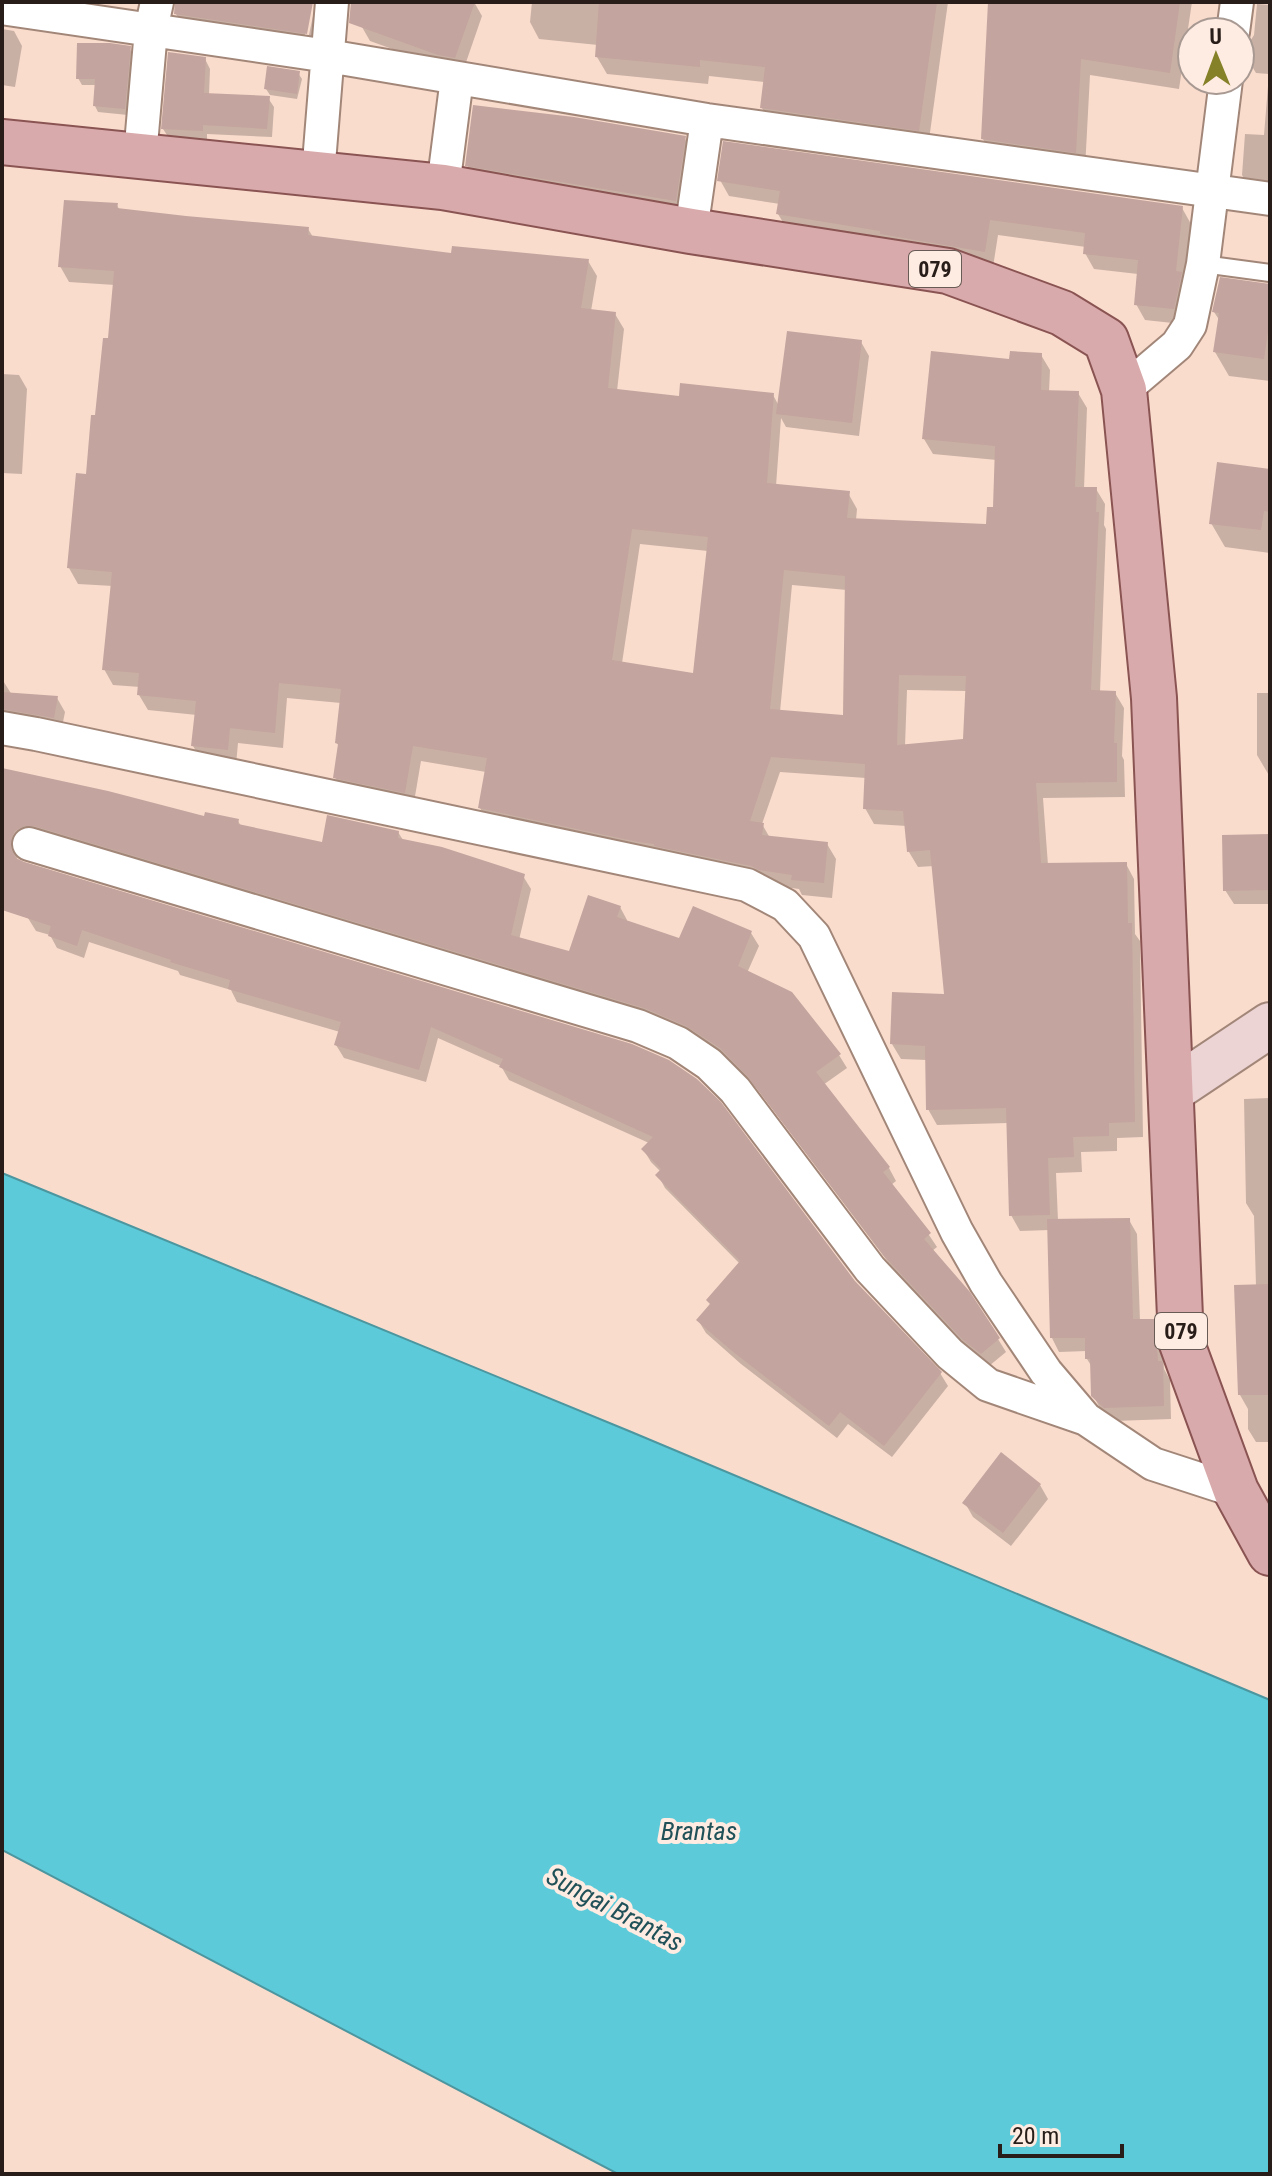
<svg xmlns="http://www.w3.org/2000/svg" width="1272" height="2176" viewBox="0 0 1272 2176" font-family="'Roboto Condensed',sans-serif">
<style>
.water{fill:#5ccad9;stroke:#4c969f;stroke-width:2}
.shadow{fill:#0003;fill-rule:evenodd}
.building{fill:#c4a49e;fill-rule:evenodd}
.lines{fill:none;stroke-linecap:round;stroke-linejoin:round}
.service-casing{stroke:#a28779;stroke-width:20}
.minor-casing{stroke:#a28779;stroke-width:36}
.secondary-casing{stroke:#a28779;stroke-width:48}
.primary-casing{stroke:#8a5453;stroke-width:48}
.service{stroke:#fff;stroke-width:16}
.minor{stroke:#fff;stroke-width:32}
.secondary{stroke:#ecd4d5;stroke-width:44}
.primary{stroke:#d9aaab;stroke-width:44}
.labels{text-anchor:middle;stroke-width:8;stroke-linejoin:round;paint-order:stroke}
.shield{fill:#feece3;stroke:#685b55;stroke-width:2}
.shield-label{font-size:22px;font-weight:bold;fill:#281d18}
.water-label{font-size:26px;font-style:italic;fill:#215158;stroke:#feece3}
</style>
<rect width="100%" height="100%" fill="#fadccd"/>
<!-- water -->
<path class="water" d="M2,1173L629,1431L1270,1700V2174H618L2,1850Z"/>
<!-- shadow -->
<path class="shadow" d="M2,2H98L97,15Z
M177,2H312L303,43L307,44L316,2L315,48L184,28L176,14Z
M371,2H474L482,16L463,71L448,69L370,41L362,27Z
M532,2H948L928,147L772,125L762,108L765,82L709,76L708,84L607,74L597,57L598,45L539,39L530,22Z
M990,2H1192L1179,89L1090,75L1085,169L993,156L983,139Z
M1257,4L1270,5V195L1252,192L1242,175L1245,134L1264,135L1269,74L1256,73L1246,56L1247,46L1254,35Z
M2,29L14,31L22,46L15,87L2,85Z
M129,48L133,54L128,115L98,112L95,106L96,85H82L78,78Z
M205,59L210,69L209,95L268,98L274,107L272,137L207,134V140L169,138L163,129Z
M298,73L302,79L297,99L270,95L266,89Z
M684,137L692,152L683,215L475,179L467,165Z
M720,180L1182,208L1191,224L1182,324L1145,320L1136,304L1138,274L1094,269L1085,253L1086,247L998,235L993,267L787,229L778,214L780,204L729,196Z
M117,205L120,211L308,229L313,237L453,255L588,261L597,276L591,311L615,314L624,329L617,391L681,399L773,395L779,406L861,342L869,356L859,436L786,427L781,418L776,486L848,493L857,509L856,520L988,526L995,509L997,460L933,454L924,439L1011,361L1041,355L1050,370L1049,392L1078,393L1087,408L1084,489H1096L1105,504L1104,525L1106,529L1100,692L1115,693L1124,708L1122,756L1124,760L1125,797L1043,798L1048,865L1126,864L1134,879L1135,934L1140,941L1143,1137L1117,1138V1151L1081,1152L1082,1172L1056,1173L1058,1221L1129,1220L1137,1234L1140,1321H1154L1162,1334L1164,1369L1170,1380L1171,1419L1114,1421L1101,1410L1093,1395L1092,1367L1087,1359V1351L1059,1352L1052,1338L1050,1230L1020,1231L1011,1215L1008,1123L937,1125L928,1109L927,1060L901,1059L892,1044L946,996L934,866L918,867L909,852L907,826L874,824L865,808L866,778L780,772L762,824L770,838L827,844L836,859L832,898L802,895L799,889L770,885L489,824L480,808L486,772L421,761L413,808L344,793L335,777L340,748L337,743L341,703L287,698L283,748L238,743L236,765L202,761L193,746L197,715L148,710L139,695L140,687L113,685L104,669L113,586L78,584L69,568L88,476L110,340L115,285L69,282L60,266ZM640,544L708,551L695,675L622,663ZM792,585L847,590L845,717L780,712ZM907,690L967,691L965,741L905,746Z
M1270,286V381L1229,376L1215,352L1220,321L1214,312Z
M2,374L19,375L27,389L22,474L2,473Z
M1270,471V553L1225,547L1211,523Z
M2,679L12,695L57,698L65,712L61,732L2,725Z
M1257,693H1270V777L1257,755Z
M2,770L206,819L238,821L241,826L324,845L398,832L403,840L523,876L531,889L519,940L570,953L620,907L627,920L626,923L680,941L751,933L759,946L747,973L839,1055L847,1068L823,1085L889,1168L896,1181L891,1185L929,1235L937,1247L932,1251L998,1339L1006,1352L989,1366L973,1353L894,1270L758,1090L729,1061L695,1038L17,853V860L631,1046L940,1373L948,1386L892,1457L848,1424L837,1438L741,1364L706,1333L698,1320L740,1264L665,1188L658,1175L661,1172L651,1162L643,1149L649,1143L509,1080L501,1066L438,1038L426,1082L344,1058L336,1045L340,1032L237,1002L231,990L180,975L178,971L89,942L84,958L57,948L50,935L36,931L28,918L2,909Z
M1270,836V904H1234L1225,890Z
M1270,1098V1442H1256L1248,1429V1409L1240,1395L1256,1286L1254,1216L1246,1203L1244,1099Z
M1040,1485L1048,1499L1011,1546L973,1517L965,1503Z"/>
<!-- building -->
<path class="building" d="M175,2H313L307,34L174,14Z
M351,2H475L455,58L438,55L349,23Z
M599,2H937L919,131L760,108L765,67L700,60V67L595,57Z
M988,2H1180L1170,73L1081,59L1076,153L981,139Z
M77,43H110L131,46L125,109L93,106L95,79H76Z
M168,52L206,57L204,93L270,96L267,129L203,125V131L161,129Z
M267,66L300,71L297,94L264,89Z
M473,105L574,117L686,136L676,201L465,166Z
M723,141L1183,206L1176,271L1182,272L1174,309L1134,305L1138,260L1083,254L1085,233L990,220L985,252L880,234V231L776,214L780,191L717,181Z
M64,200L118,203L117,208L186,216L309,227L308,235L451,253L452,246L589,259L581,308L616,312L608,388L679,396L680,383L774,393L767,483L850,491L847,518L986,524L987,507H993L995,446L922,439L931,351L1009,359L1010,351L1042,353L1041,390L1079,391L1075,487H1097L1096,512H1099L1091,690L1116,691L1114,743H1117V782L1036,783L1041,863L1127,862L1128,923H1132L1135,1122L1109,1123V1136L1073,1137L1074,1157L1048,1158L1050,1215L1009,1216L1006,1108L926,1110L925,1046L890,1044L892,992L944,994L930,850L907,852L903,811L863,809L865,764L771,757L750,821L764,823L762,835L828,842L824,883L791,880L792,875L759,870L751,866L654,846V844L638,842L478,808L487,758L413,746L405,793L333,778L338,744L335,743L341,689L279,683L275,733L230,728L228,750L191,746L196,701L137,695L139,673L102,670L112,572L67,568L76,473L86,474L91,415H95L103,338H108L114,271L58,267ZM632,529L708,537L693,673L612,660ZM784,570L845,576L843,715L770,709ZM899,675L966,676L963,739L897,745Z
M1220,277L1270,284V318L1264,359L1213,352L1219,313L1212,312Z
M787,331L862,340L852,423L776,414Z
M1217,462L1270,469V512L1264,511L1261,530L1209,524Z
M2,692L58,696L54,718L2,709Z
M2,768L108,791L204,816L205,812L239,819L238,824L322,842L327,815L399,831L398,838L442,847L525,874L511,935L569,951L588,895L621,906L617,917L679,938L693,906L752,931L738,966L792,992L841,1054L816,1072L890,1167L883,1172L931,1233L924,1239L970,1292L1000,1338L981,1354L963,1340L885,1257L748,1077L720,1048L686,1026L644,1008L34,826H24L15,831L11,839V849L16,858L24,862L632,1044L669,1060L697,1079L721,1102L855,1281L942,1372L884,1446L840,1412L829,1426L732,1351L696,1320L710,1304L706,1300L740,1261L655,1175L661,1169L641,1149L653,1137L499,1067L503,1059L431,1027L419,1070L334,1045L341,1022L228,989L230,980L170,962L171,960L82,930L77,946L48,936L51,926L2,910Z
M1270,834V890L1223,891L1222,835Z
M1130,1218L1133,1319H1155L1158,1361H1162L1163,1364L1164,1406L1104,1408L1091,1396L1090,1359H1085V1338H1050L1047,1219Z
M1270,1284V1395H1238L1234,1285Z
M1001,1452L1041,1484L1003,1533L962,1503Z"/>
<g class="lines">
<defs>
<path id="service" d="M1203,264L1270,273"/>
<path id="minor" d="M2,8L328,56L707,120L1270,199
M1233,32L1237,2
M140,156L151,30L157,2
M318,175L332,2
M443,187L457,78
M691,231L707,120
M1124,390L1177,345L1190,325L1203,264L1226,80
M2,728L36,734L747,885L785,905L814,936L957,1232L986,1283L1046,1372L1086,1419L1153,1464L1236,1491
M29,844L638,1026L678,1043L709,1064L735,1090L870,1269L950,1354L988,1385L1086,1419"/>
<path id="secondary" d="M1171,1091L1270,1025"/>
<path id="primary" d="M2,142L443,187L691,231L948,271L1062,313L1106,340L1124,390L1154,698L1181,1341L1236,1491L1270,1553"/>
</defs>
<!-- service casing -->
<use href="#service" class="service-casing"/>
<!-- minor casing -->
<use href="#minor" class="minor-casing"/>
<!-- secondary casing -->
<use href="#secondary" class="secondary-casing"/>
<!-- primary casing -->
<use href="#primary" class="primary-casing"/>
<!-- service -->
<use href="#service" class="service"/>
<!-- minor -->
<use href="#minor" class="minor"/>
<!-- secondary -->
<use href="#secondary" class="secondary"/>
<!-- primary -->
<use href="#primary" class="primary"/>
</g>
<g class="labels">
<!-- shield labels -->
<g class="shield">
<rect x="909" y="251" width="52" height="36" rx="6"/>
<rect x="1155" y="1313" width="52" height="36" rx="6"/>
</g>
<g class="shield-label">
<text x="935" y="277">079</text>
<text x="1181" y="1339">079</text>
</g>
<!-- water labels -->
<g class="water-label">
<text x="699" y="1840">Brantas</text>
<text transform="translate(615 1909) rotate(28)" y="9">Sungai Brantas</text>
</g>
</g>
<!-- border -->
<rect width="1272" height="2176" fill="none" stroke="#281d18" stroke-width="8"/>
<!-- north arrow -->
<g transform="translate(1216 56) rotate(359)"><circle r="38" fill="#feece3" stroke="#a89992" stroke-width="2"/>
<path d="M0-6L14 30L0 20L-14 30Z" fill="#858129"/>
<text y="-12" font-size="22" font-weight="bold" text-anchor="middle" fill="#281d18">U</text>
</g>
<!-- scale -->
<path d="M1000 2144v12h122v-12" fill="none" stroke="#281d18" stroke-width="4"/>
<text x="1012" y="2144" font-size="24" fill="#281d18" stroke="#feece3" stroke-width="6" paint-order="stroke">20 m</text>
</svg>
